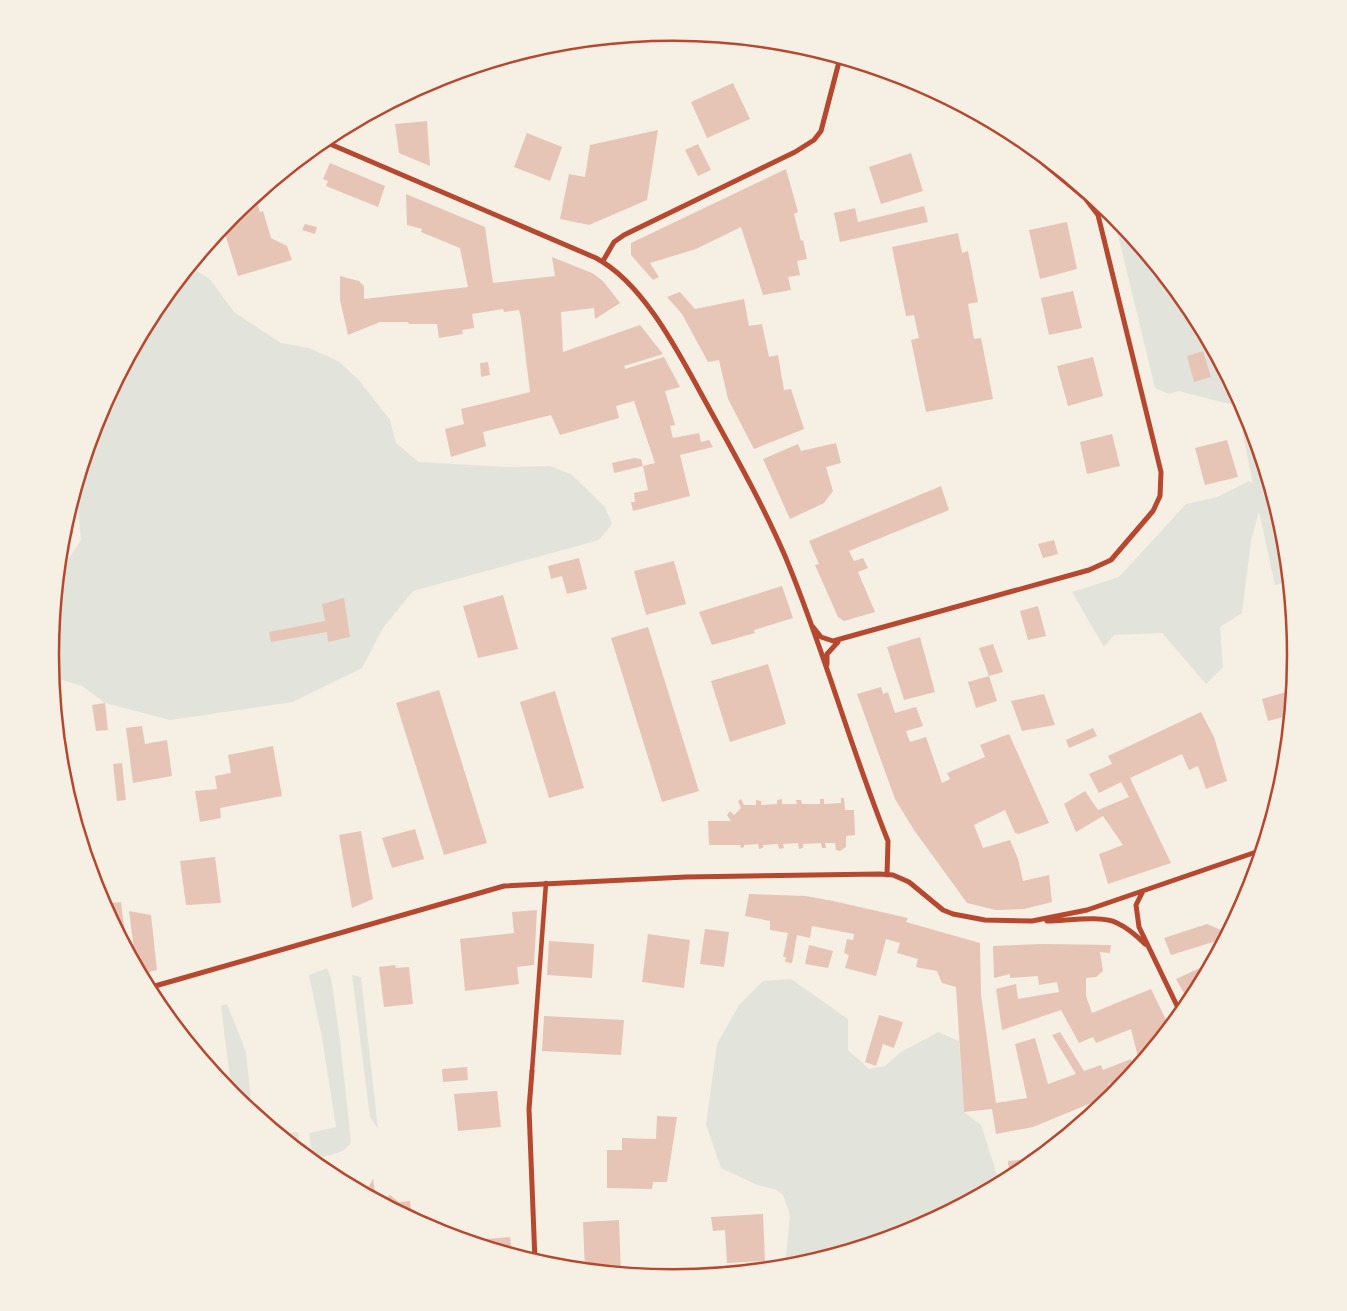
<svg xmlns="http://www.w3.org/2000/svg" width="1347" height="1311" viewBox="0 0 1347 1311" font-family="Ubuntu,sans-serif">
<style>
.green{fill:#e2e4dc}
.building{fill:#e6c5b7}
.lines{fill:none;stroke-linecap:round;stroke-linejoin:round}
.path{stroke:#b5482f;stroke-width:3}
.pedestrian{stroke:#b5482f;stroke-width:4.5}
.minor{stroke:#b5482f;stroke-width:5}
.rim{fill:none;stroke:#b5482f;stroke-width:2.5}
</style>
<rect width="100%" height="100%" fill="#f6efe4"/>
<!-- green -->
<path class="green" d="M1113,214L1192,310L1249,417L1285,534L1289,581L1275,585L1259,512L1251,541L1242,613L1220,627L1223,667L1206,684L1162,633L1114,635L1104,647L1072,592L1119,577L1186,504L1217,497L1249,481L1253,483L1237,406L1179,391L1169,394L1155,388Z
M190,267L209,278L234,312L281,343L309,348L338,361L358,379L390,420L396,443L419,462L508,467L550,466L571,474L605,507L612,524L599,540L413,591L383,628L362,668L293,702L170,720L105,703L82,686L53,677L51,655L59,573L81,540L76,490L98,417L156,309Z
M327,968L331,978L340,1040L351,1142C342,1156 328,1155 313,1158L309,1133L336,1127L322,1038L309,975Z
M352,975L361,977L378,1129L370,1117Z
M791,979L848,1019V1050L869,1069L885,1066L901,1052L938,1032L959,1041L964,1112L981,1125L1000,1184L912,1231L785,1267L790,1215L783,1195L777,1190L757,1185L721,1168L706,1125L717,1044L739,1005L763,981Z
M227,1004L246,1052L252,1112L232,1095L221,1006Z
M298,1132L300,1151L280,1134Z"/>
<!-- building -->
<path class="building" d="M733,83L750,119L707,138L691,102Z
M389,105L390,110L372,114Z
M427,121L430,166L399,153L395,124Z
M658,130L647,200L589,225L560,219L569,174L585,177L590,145Z
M527,133L562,147L550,181L514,167Z
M698,144L711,170L698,176L685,150Z
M911,153L923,191L881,204L869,167Z
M330,163L385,186L378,207L326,186L328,181L323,179Z
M786,169L798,212L794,214L801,241L803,240L807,259L797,261L800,275L788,277L791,290L763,295L741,227L696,249L650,263L659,277L653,280L631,255V243Z
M406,194L485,227L493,283L555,276L552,257L592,273L603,281L620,303L595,319L594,308L561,312L563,352L640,325L663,354L624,366L625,369L664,357L680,387L665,391L675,425L670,426L673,438L699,433L701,442L709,440L713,447L680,455L690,496L633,511L631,502H635L634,493L648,490L643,466L655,463L634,401L616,406L619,418L560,435L551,415L483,432L486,446L451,457L445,429L464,424L461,409L530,392L521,318L519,310L504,312L503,309L472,314L474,328L462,330L463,334L439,338L437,324H409L408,322H380L348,335L340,300V276L359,281L364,286V299L468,287L460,248L421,232L422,229L407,225Z
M255,197L260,212L263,211L271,238L287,246L292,260L238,276L223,227L233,215Z
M924,206L928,222L840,242L834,213L855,208L858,222Z
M1067,222L1077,269L1040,279L1029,230Z
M305,224L317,227L315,234L302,230Z
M958,233L962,253L968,251L978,302L968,304L974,339L981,338L993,399L926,412L911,340L919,338L914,315L906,316L892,247Z
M1073,291L1082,328L1049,335L1041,298Z
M680,292L695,309L744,299L749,326L762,324L769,357L778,355L784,390L791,389L804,429L754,449L728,399L719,360L708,362L682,314L667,297Z
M1203,351L1211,377L1194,382L1187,356Z
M1093,357L1103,396L1068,406L1057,366Z
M488,362L490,375L481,377L480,363Z
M1112,434L1120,466L1087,474L1080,442Z
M1227,440L1238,477L1205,485L1195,448Z
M836,443L841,463L826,467L833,491L824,503L790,519L763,459L798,444L801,451Z
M634,458L641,459L643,466L614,473L612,463Z
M941,486L949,510L849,551L854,561L863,558L868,568L858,572L875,612L844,621L838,617L815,565L819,564L809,541Z
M1054,540L1058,554L1043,558L1038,544Z
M579,558L587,589L567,594L562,576L551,579L548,566Z
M674,561L686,604L646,615L634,571Z
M782,586L793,618L754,630L755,633L712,645L699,612Z
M503,595L518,649L478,658L463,606Z
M344,598L350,637L328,642L327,632L271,642L269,632L325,621L322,604Z
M1038,606L1046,636L1028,640L1020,611Z
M648,627L699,791L662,802L611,638Z
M920,637L935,692L904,700L887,647Z
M993,644L1003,672L989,676L979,648Z
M768,664L786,724L730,742L711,681Z
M989,676L997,701L976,708L968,682Z
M881,687L883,694L888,692L895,713L916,707L923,726L906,731L910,742L926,737L942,783L950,779L947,773L985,757L980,745L1009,734L1049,823L1019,834L1015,833L1005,810L974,825L983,848L1010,840L1018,859L1023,881L1049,875L1052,902L1024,909L996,910L967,903L914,830L895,799L857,694Z
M439,690L487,843L444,855L396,703Z
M1293,690L1291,715L1268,721L1262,699Z
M555,691L584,788L549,798L520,702Z
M1044,694L1055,725L1022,731L1011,701Z
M105,703L108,730L96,731L92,705Z
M1201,712L1214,737L1227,781L1206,789L1198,766L1189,770L1182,754L1130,778L1171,863L1108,884L1099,854L1123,845L1103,816L1076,832L1064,804L1085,791L1098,810L1129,797L1121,782L1099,793L1089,774L1112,764L1108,756Z
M142,726L145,744L167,740L172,776L133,783L126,728Z
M1093,728L1097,736L1069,748L1066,740Z
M273,746L282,796L220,808L221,818L200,822L195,791L217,789L215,776L231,773L228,755Z
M122,763L126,800L117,801L113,764Z
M841,798H844L845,810H854L855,835L846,836V847L840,851L836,850L835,843H825L826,848H822L821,843L803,844V848L799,849L798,843L783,844L784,848L779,849L778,844L763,845V848L759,849L758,844L744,845V847L741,848L740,845H709L708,821H731L727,815L730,811L734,815L741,808L738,801L741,799L744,805H756V800L761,801V805L777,804V800L782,799V804H797L796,800H801L802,804H820V799H824V804L841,803Z
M415,829L424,859L392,868L382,838Z
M361,831L373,899L352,908L339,835Z
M215,857L221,903L186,905L180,861Z
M749,894L806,896L833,901L908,918L906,922L980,943L981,995L996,1103L1027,1098L1015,1044L1035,1038L1048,1084L1076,1074L1052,1035L1060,1032L1084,1071L1101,1065L1103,1070L1131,1059L1135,1070L1128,1079L1108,1084L1113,1094L1033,1127L996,1134L992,1109L964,1112L956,987L942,983L937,971L916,967L918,959L897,953L900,943L886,939L876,976L845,968L849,955L844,953L847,939L853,940L854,934L812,926L810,938L797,935L792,963L785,962L786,957H783L788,933L770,930V921L745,916Z
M121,902L125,935L121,936L104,904Z
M537,910L534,965L517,967L519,984L465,991L460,939L514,933L512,912Z
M129,911L151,915L157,970L141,974L136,965Z
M1207,924L1228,933L1226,938L1171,955L1164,938Z
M705,929L729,932L724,967L700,964Z
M648,934L690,940L684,988L642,982Z
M549,941L594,944L592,978L547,975Z
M1043,944L1111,945L1110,953L1100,952L1103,971L1096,977L1086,978V996L1092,1013L1151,989L1170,1028L1148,1055L1138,1057L1131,1029L1096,1043L1093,1037L1079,1043L1061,1010L1002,1030L996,989L1016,984L1018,999L1059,992L1057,982L1039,985L1038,976L1010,978V974L994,978L993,946Z
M809,945L833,951L828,968L805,964Z
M1213,962L1191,1002L1190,1004L1176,979Z
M395,965L396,968L409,967L413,1004L384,1007L379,967Z
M879,1015L903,1022L894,1048L883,1044L876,1066L865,1062Z
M544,1016L624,1020L621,1055L542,1051Z
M467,1067L468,1080L443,1082L442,1069Z
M497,1091L501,1127L458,1131L454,1094Z
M657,1116L677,1117L667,1182H653L652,1189L607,1188V1150H622V1138L656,1139Z
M1089,1117L1079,1125L1076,1127L1078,1118Z
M1039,1158L1019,1174L1010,1179L1008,1161Z
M373,1179L376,1199L365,1193Z
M390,1195L399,1202L410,1201L412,1219L381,1202Z
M763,1214L765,1261L727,1263L725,1230L713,1231L711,1217Z
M619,1220L621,1273L585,1270L583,1222Z
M510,1237L512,1254L475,1243L474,1240Z"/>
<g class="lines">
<!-- path -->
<path class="path" d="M61,549L71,533L68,514"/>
<!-- pedestrian -->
<path class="pedestrian" d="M532,1071L546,883"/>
<!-- minor -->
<path class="minor" d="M323,141L596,258C641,282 674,344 698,388C728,443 760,498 785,556C824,649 850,747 888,841L887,875
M603,261L614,242L624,235L795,152L814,140L821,131L840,58
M813,627L821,637L833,641L1089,570L1111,560L1153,511L1160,496L1161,472L1098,215L1085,198L1001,128
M827,664V654L838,642
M1142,893L1136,905L1139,927L1181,1014
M1047,921C1066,921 1101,915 1117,923C1128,928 1137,936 1145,944
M148,988L504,886L686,877L879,874L893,875L909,882L943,910L953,914L985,920L1032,921L1087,910L1262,850
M532,1071L529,1109L535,1261"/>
</g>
<!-- crop -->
<path d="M0 0H1347V1311H0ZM59 655a614 614 0 1 1 1228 0a614 614 0 1 1-1228 0Z" fill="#f6efe4" fill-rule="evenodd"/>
<path class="rim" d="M59 655a614 614 0 1 1 1228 0a614 614 0 1 1-1228 0Z"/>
</svg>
